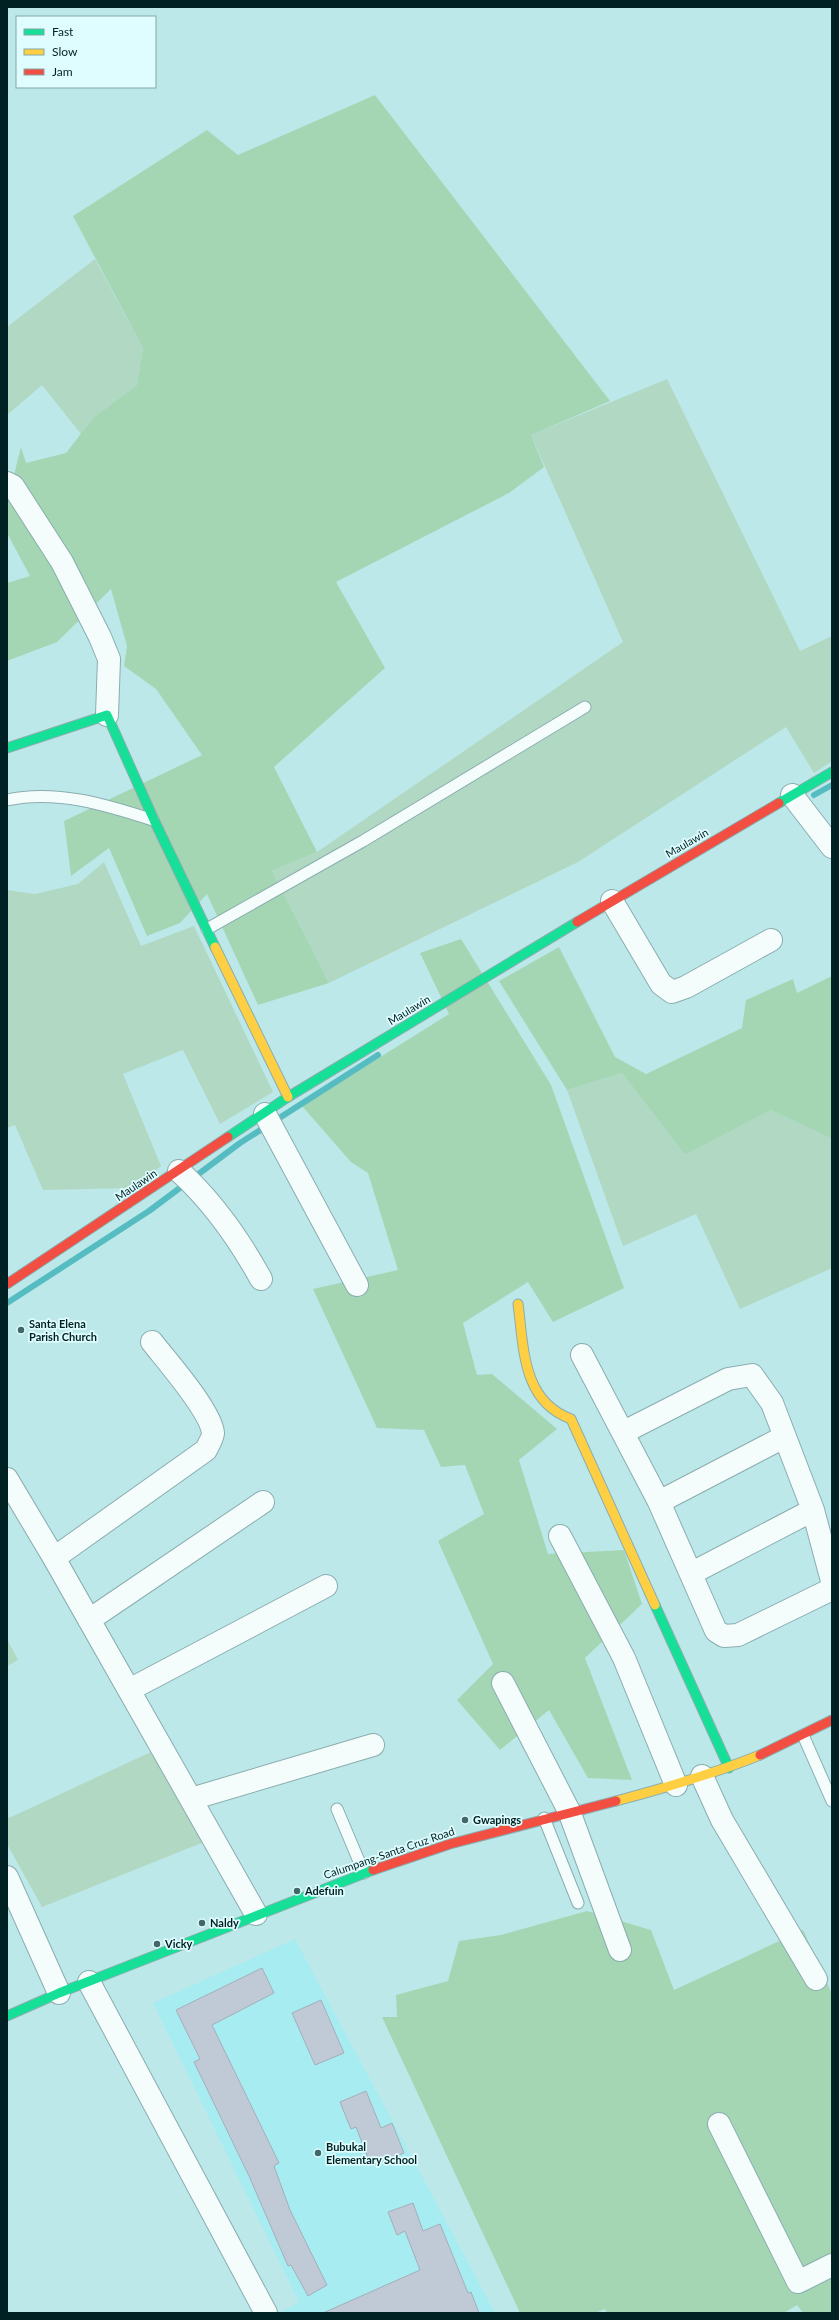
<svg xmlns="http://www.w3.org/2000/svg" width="839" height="2320" viewBox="0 0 839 2320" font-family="Lato,sans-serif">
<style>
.built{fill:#a7ecf0}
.green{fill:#b1d8c2}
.forest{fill:#a5d6b4}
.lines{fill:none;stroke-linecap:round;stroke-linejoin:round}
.stream{stroke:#55bcc1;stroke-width:6}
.building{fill:#c0c9d6;stroke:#a3afb9}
.lane-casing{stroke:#8aadaf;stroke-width:13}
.street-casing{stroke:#8aadaf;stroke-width:24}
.fast-casing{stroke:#8aadaf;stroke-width:11}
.slow-casing{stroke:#8aadaf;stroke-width:11}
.jam-casing{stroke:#8aadaf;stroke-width:11}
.lane{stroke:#f5fcfc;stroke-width:11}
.street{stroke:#f5fcfc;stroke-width:22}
.fast{stroke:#16e098;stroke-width:9}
.slow{stroke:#ffcf43;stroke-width:9}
.jam{stroke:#f24e42;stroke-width:9}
.poi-dot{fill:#426769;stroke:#dffdfe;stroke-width:1.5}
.labels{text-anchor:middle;stroke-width:3.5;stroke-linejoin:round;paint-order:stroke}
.street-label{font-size:11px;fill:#002123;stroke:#dffdfe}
.poi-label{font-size:11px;font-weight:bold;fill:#002123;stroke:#dffdfe;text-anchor:start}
</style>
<rect width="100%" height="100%" fill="#bde8ea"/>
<!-- built -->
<path class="built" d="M295,1939L495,2313H279L299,2302L153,2003Z"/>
<!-- green -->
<path class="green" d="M95,259L143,348L137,385L94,417L81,434L42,385L7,415V327Z
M667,379L800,651L832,636V761L814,773L786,727L578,862L329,983L272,871L317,852L623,642L531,435Z
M104,862L141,946L194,926L273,1092L220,1124L183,1050L123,1074L161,1166L133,1188L43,1190L15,1125L7,1128V890L35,894L78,884Z
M622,1073L685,1155L771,1110L832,1139V1268L740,1309L696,1214L623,1246L567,1090Z
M7,1639L18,1660L7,1666Z
M153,1751L204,1842L42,1907L7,1844V1814L9,1818Z"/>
<!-- forest -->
<path class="forest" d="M375,95L610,401L531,435L544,467L509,493L336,582L385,668L274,767L317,852L272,871L329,983L258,1005L207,894L180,923L147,936L109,848L71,876L64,821L202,755L156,689L124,666L127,646L111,589L57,642L7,661V583L30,576L7,533V502L21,447L26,463L66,453L94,417L137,385L143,348L73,216L207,130L238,155Z
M461,939L551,1085L624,1288L553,1322L528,1282L463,1323L477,1375L492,1374L557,1429L519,1460L548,1554L624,1550L642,1604L585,1658L632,1780L588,1778L549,1710L500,1750L457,1700L493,1664L438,1541L484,1514L465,1465L441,1467L424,1430L377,1428L313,1289L398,1270L368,1173L351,1162L302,1106L449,1014L420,953Z
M559,947L615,1057L646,1074L742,1028L746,1000L793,979L797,993L832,976V1139L771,1110L685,1155L622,1073L567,1090L499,981Z
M587,1911L651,1930L674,1990L803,1930L832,1994V2313H803L797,2305L784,2313H608L604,2309L596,2313H520L382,2017H397L396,1995L448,1981L459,1941L501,1935Z"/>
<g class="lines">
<!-- stream -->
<path class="stream" d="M814,795L832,785
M7,1303L149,1211L240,1143L378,1055"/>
</g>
<!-- building -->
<path class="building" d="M262,1968L274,1993L212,2025L279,2163L274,2166L290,2210L327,2285L308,2296L291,2265L288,2266L249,2176L194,2062L200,2059L176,2010Z
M321,2000L344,2053L315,2065L292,2013Z
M366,2091L381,2128L392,2123L404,2153L371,2166L356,2127L351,2129L340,2102Z
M413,2203L423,2231L440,2224L468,2293L471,2292L479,2313H323L420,2270L405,2231L397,2235L388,2212Z"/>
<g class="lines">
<defs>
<path id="lane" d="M7,800C56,789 107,805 153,820
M207,929L363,841L585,707
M803,1735L832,1801
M337,1809L364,1873
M544,1818L578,1903"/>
<path id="street" d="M7,483L13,486L62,562L100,637L109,659L107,715
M792,795L832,847
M612,901L661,984L672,992L686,987L771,940
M265,1114L357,1285
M179,1171C212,1201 239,1239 261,1279
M582,1355L659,1502L716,1631L724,1636L738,1635L832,1589
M624,1432L728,1379L752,1375L772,1403L813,1510L832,1581
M7,1479L54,1558L256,1914
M659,1502L784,1437
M560,1536L624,1658L676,1785
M54,1558L206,1450C208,1445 213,1438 213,1433C211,1411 167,1361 152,1342
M692,1573L813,1510
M89,1620L263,1502
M503,1683L569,1811L620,1950
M129,1690L326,1586
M702,1776L722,1820L816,1979
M191,1799L373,1745
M7,1877L59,1993
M89,1982L266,2313
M719,2124L798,2282L832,2265"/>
<path id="fast" d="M7,748L107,715L154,820L215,947
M779,803L832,772
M228,1137L288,1097L577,922
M655,1605L729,1768
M7,2016L59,1993L373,1870"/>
<path id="slow" d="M215,947L288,1097
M518,1304C524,1348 522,1401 571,1419L655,1605
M616,1801C665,1788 713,1774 760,1755"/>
<path id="jam" d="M577,922L779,803
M7,1284L228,1137
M760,1755L832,1720
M373,1870L450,1844L616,1801"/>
</defs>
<!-- lane casing -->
<use href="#lane" class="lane-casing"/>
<!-- street casing -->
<use href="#street" class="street-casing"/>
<!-- fast casing -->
<use href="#fast" class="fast-casing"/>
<!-- slow casing -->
<use href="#slow" class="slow-casing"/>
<!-- jam casing -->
<use href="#jam" class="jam-casing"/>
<!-- lane -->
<use href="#lane" class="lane"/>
<!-- street -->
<use href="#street" class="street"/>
<!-- fast -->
<use href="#fast" class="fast"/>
<!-- slow -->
<use href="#slow" class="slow"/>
<!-- jam -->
<use href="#jam" class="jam"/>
</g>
<!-- markers -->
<g class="poi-dot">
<circle cx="21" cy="1330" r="4"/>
<circle cx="465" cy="1820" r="4"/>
<circle cx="297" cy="1891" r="4"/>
<circle cx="202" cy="1923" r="4"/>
<circle cx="157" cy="1944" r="4"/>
<circle cx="318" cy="2153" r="4"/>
</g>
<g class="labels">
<!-- street labels -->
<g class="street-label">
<text transform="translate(687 843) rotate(-30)" y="4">Maulawin</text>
<text transform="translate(409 1010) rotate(-31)" y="4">Maulawin</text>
<text transform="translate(136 1185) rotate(-34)" y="4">Maulawin</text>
<text transform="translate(389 1853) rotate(-19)" y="4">Calumpang-Santa Cruz Road</text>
</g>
<!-- poi labels -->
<g class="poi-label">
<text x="29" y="1328">Santa Elena<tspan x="29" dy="13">Parish Church</tspan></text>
<text x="473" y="1824">Gwapings</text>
<text x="305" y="1895">Adefuin</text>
<text x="210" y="1927">Naldy</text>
<text x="165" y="1948">Vicky</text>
<text x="326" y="2151">Bubukal<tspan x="326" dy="13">Elementary School</tspan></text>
</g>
</g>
<!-- border -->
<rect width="839" height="2320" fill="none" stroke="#002123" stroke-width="16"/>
<!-- legend -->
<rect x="16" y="16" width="140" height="72" fill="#dffdfe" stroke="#86a5a6"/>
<rect x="24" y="29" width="20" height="6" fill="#16e098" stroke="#86a5a6"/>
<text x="52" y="36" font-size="12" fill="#002123">Fast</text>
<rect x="24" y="49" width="20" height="6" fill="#ffcf43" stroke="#86a5a6"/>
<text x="52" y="56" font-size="12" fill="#002123">Slow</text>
<rect x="24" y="69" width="20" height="6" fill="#f24e42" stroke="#86a5a6"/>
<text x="52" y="76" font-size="12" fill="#002123">Jam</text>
</svg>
